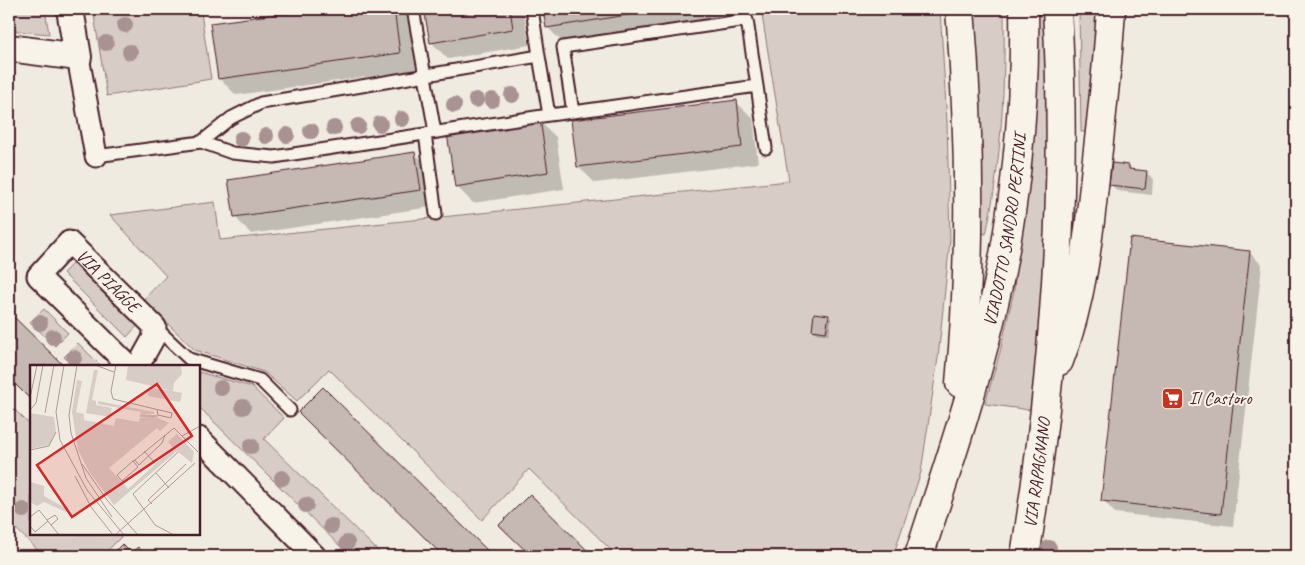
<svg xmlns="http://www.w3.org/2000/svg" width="1305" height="565" viewBox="0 0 1305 565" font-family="Caveat,sans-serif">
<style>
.green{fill:#d8cdc6;stroke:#917678}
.shadow{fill:#0003}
.building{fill:#c6b8b3;stroke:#4a1f2b}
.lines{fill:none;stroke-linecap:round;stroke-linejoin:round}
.service-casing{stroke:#4a1f2b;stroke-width:15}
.minor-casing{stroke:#4a1f2b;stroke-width:25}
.tertiary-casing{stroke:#4a1f2b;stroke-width:30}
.primary-casing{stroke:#4a1f2b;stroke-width:31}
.service{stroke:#f7f3e8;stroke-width:11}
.minor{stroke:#f7f3e8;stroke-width:21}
.tertiary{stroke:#f7f3e8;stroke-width:26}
.primary{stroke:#f7f3e8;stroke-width:28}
.tree{fill:#a89292}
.labels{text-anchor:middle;stroke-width:4;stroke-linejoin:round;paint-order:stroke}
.street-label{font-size:18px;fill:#4a1f2b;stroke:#f7f3e8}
.poi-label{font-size:18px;fill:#4a1f2b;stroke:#f7f3e8;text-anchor:start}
.inset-road{fill:none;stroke:#ae9998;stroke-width:1}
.view{fill:#d62828;fill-opacity:0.15;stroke:#d62828;stroke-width:2.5}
.inset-edge{fill:none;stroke:#4a1f2b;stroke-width:2.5}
</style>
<rect width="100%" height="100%" fill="#f0ebe0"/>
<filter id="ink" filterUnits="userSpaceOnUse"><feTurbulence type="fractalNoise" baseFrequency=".02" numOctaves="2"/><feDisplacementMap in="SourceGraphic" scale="10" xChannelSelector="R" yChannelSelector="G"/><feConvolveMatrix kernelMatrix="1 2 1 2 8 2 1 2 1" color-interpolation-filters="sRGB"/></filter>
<g filter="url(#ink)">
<!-- green -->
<path class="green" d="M9,9H45L49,34L9,30Z
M93,9H225L201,13L211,79L107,96Z
M761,9H940L947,122L950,240L938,358L921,472L893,556H617L529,469L482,520L329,369L297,401L264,372L195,350L143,300L166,276L110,215L215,202L220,240L789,181Z
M972,9H1004C1005,83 1002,162 986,234L976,232Z
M1036,9H1045C1050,143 1047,277 1030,410L985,404L1000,352L1014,291Z
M1079,9H1102L1090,132H1081Z
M73,263L137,326L127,337L63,273Z
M44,309L68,333L55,346L30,322Z
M78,343L101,366H74L64,357Z
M199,372L252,387L284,418L264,439L383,556H350L199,407Z
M9,404L31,426V534H124L102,556H44L9,522Z"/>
<!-- shadow -->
<path class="shadow" d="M323,9H402L409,16L416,70L236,95L219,78L211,24Z
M425,9H523L529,45L448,59L432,43Z
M544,9H745L746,15L564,44L547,27Z
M736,102L753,118L758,163L595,183L578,166Z
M539,121L556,137L564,189L473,203L456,186Z
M415,154L432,170L437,206L251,234L235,217Z
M1129,166L1133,171L1146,172L1153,179L1152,195L1118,191L1111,185Z
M1249,252L1262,265L1233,526L1115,513L1103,500Z
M9,314L62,366H31V398L9,376Z
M828,316L831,319L829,335L816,333L813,330Z
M530,496L591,556H532L518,542Z"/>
<!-- building -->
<path class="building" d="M314,9H394L400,53L218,79L210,23Z
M424,9H510L513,29L430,43Z
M543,9H665L546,28Z
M737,100L742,147L577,167L571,120Z
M540,119L548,172L455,187L447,133Z
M415,152L421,190L234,217L228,180Z
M1112,163L1129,165V169L1147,171L1145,189L1109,185Z
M1130,238L1250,251L1221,514L1101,501Z
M9,312L64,366H31V400L9,378Z
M814,313L829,315L826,332L812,330Z
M323,387L493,556H443L298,412Z
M530,494L593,556H531L499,525Z
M122,544L131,553L138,547L147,556H110Z"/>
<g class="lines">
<defs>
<path id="service" d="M413,9L435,132
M532,9L539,56
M757,86L766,148
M549,115L573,112L757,86L747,20L563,47L573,112
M425,134L436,214
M96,156L201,142L232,153L274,157L549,115L539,56L261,103L231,118L201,142
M153,325L189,359L260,380L290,410"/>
<g id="minor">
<path d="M78,57L96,156"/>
<path id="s1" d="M129,366L38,276L69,242L155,327L153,339L138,366"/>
<path d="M199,438L315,556"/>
</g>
<path id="tertiary" d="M9,48L78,57L70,9"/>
<g id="primary">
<path d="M960,9C970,133 972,259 960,383"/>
<path d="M1059,361C1083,299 1089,233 1096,167C1102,115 1108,62 1111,9"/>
<path id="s2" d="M919,556C944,478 971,400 990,321C1014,223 1026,110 1024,9"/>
<path id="s3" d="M1025,556C1054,376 1068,192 1057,9"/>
</g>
</defs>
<!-- service casing -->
<use href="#service" class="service-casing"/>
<!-- minor casing -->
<use href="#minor" class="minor-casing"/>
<!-- tertiary casing -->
<use href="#tertiary" class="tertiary-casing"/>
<!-- primary casing -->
<use href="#primary" class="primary-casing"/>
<!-- service -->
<use href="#service" class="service"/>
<!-- minor -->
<use href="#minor" class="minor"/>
<!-- tertiary -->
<use href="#tertiary" class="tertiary"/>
<!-- primary -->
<use href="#primary" class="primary"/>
</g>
<!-- trees -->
<g class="tree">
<circle cx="125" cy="25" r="8"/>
<circle cx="106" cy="43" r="8"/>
<circle cx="130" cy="52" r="8"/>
<circle cx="512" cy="95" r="8"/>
<circle cx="476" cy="100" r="8"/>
<circle cx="492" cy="100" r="8"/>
<circle cx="454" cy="105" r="8"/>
<circle cx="402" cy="119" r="8"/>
<circle cx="380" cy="124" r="8"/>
<circle cx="358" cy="126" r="8"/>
<circle cx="334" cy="128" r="8"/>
<circle cx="311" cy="131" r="8"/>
<circle cx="287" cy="135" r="8"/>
<circle cx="266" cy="136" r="8"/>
<circle cx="241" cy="139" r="8"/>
<circle cx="40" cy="323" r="8"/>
<circle cx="53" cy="337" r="8"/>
<circle cx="74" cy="358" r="8"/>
<circle cx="221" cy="388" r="8"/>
<circle cx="243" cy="407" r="8"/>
<circle cx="251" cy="446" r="8"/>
<circle cx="282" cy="478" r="8"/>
<circle cx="306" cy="505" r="8"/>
<circle cx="23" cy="510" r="8"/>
<circle cx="331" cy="526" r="8"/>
<circle cx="347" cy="543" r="8"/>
<circle cx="1049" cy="548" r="8"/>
</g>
</g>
<!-- icons -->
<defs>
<symbol id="supermarket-square" viewBox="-11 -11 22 22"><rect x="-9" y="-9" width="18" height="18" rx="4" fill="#c8321e" stroke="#f7f3e8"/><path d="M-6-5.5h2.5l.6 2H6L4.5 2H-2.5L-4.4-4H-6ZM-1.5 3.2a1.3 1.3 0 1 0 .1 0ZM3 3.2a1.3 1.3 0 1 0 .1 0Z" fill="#fff"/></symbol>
</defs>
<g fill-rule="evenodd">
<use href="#supermarket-square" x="1160" y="386" width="25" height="25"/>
</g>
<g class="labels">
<!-- street labels -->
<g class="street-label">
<text dy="6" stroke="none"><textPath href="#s2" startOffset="338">VIADOTTO SANDRO PERTINI</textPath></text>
<text dy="6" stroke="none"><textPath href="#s1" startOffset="229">VIA PIAGGE</textPath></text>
<text dy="6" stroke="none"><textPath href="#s3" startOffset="84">VIA RAPAGNANO</textPath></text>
</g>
<!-- poi labels -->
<g class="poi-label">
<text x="1189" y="404">Il Castoro</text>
</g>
</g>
<!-- overview -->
<g transform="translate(30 365)">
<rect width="170" height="170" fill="#f0ebe0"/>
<path d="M98,0H151L152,9L144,18L143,26L152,28L150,37L118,31L119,22L143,26L96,15ZM64,5H68L62,35L66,36V40L82,43L80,52L56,48ZM47,15L52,16L46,47L54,49V55L84,61L86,53L109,57L110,53L123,51L139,58L130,66L127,63L79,103L98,124L143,83L138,77L147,69L164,87L162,98L147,86L84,140L60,108L48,85L42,47ZM68,36L124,47V49L110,50L111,47L68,39ZM0,48L24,52L26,66L19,80L0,84ZM0,111L1,117L14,121V131L39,145L36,147L14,137L7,141L0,137Z" fill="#d8cdc6"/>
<path class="inset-road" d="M34,0L26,47L30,75L57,125L94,170M47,0L39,50L41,68L56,113L82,152M65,0L84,7M86,0L81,26L83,34L142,48L141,53L128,50L127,45M0,33L7,0M0,45L6,38L13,0M15,48L24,0M110,51H128M135,70L132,78L109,100L105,95L144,63L168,87M152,71L170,61M19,81L26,67M0,85L19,81M114,86L125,98M103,96L108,102L92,116L87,110L103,96L105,95M52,99L77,135L108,170M126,108L139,123M45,111L61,142L83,170M122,139L118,135L156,99M0,152L9,145L29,170M17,155L25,150L28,154L21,160M0,161L5,167L18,156M85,170L165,98M144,170L125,160L103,129L148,87"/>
<path class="view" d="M127,19L162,71L42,152L7,100Z"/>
<rect width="170" height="170" class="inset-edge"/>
</g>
<!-- margin -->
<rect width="1305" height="565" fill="none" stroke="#f7f3e8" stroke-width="30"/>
<rect x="15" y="15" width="1275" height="535" fill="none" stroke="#4a1f2b" stroke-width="2" filter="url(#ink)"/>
</svg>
